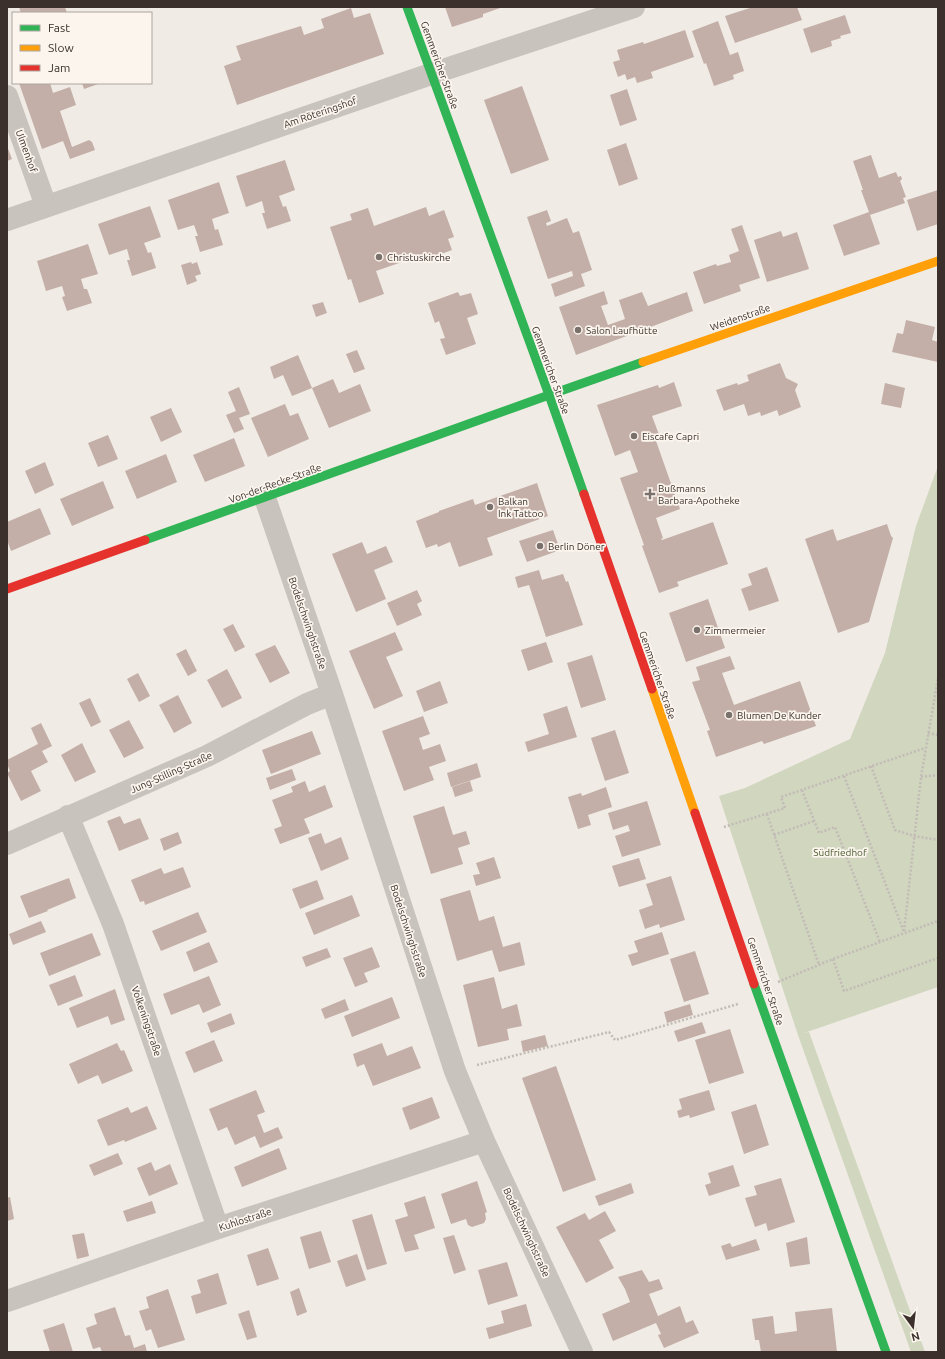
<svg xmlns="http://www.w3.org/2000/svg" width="945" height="1359" viewBox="0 0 945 1359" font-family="Ubuntu,sans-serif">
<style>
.green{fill:#d1d6bf}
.building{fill:#c3afa7}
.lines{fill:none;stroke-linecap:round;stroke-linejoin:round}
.path{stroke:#c2bbb6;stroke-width:2.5;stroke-dasharray:2 2;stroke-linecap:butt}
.street{stroke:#c9c3be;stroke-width:22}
.fast{stroke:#30b455;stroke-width:9}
.slow{stroke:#ff9f0a;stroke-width:9}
.jam{stroke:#e5322d;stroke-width:9}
.poi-dot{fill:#7a716c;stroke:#fbf5ee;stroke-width:1.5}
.labels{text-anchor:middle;stroke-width:3.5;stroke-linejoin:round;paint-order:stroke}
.street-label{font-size:10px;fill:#3b302b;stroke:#fbf5ee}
.poi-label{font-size:10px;fill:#3b302b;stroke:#fbf5ee;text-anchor:start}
.park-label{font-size:10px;fill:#4a5a2e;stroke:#fbf5ee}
</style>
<rect width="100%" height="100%" fill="#f0ebe5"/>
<!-- green -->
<path class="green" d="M938,466V987L804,1033L809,1032L925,1352H911L798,1035L719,796L745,788L850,739L885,653L916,526Z"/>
<!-- building -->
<path class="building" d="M19,7H65L67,13H21Z
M445,7H503L483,14V17L452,27Z
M753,7H797L802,20L735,43L725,16Z
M351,8L354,18L370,13L384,54L237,105L224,66L241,60L236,46L301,26L304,35L324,28L321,19Z
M845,15L851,33L840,36L841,38L831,41L832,46L811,53L803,29Z
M718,21L730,55L738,52L744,71L733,75L734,79L714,86L706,63L704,64L692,31Z
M685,30L694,57L651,72L653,78L637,83L635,77L627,80L625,74L618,77L613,62L620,60L617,50L643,42L644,44Z
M19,83H50L53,93L70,87L76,105L60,111L72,147L89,140L92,142L95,150L70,159L63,141L42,149Z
M82,83H101L84,89Z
M522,86L549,160L511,174L484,100Z
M627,89L637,120L620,126L610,95Z
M626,143L638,179L619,186L607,150Z
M7,146L12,159L7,161Z
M871,155L879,178L896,172L898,177L901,176L902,179L900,181L906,197L903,198L905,203L870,215L880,244L844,256L833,225L869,212L861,190H863L853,161Z
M285,160L295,190L279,196L283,207L286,206L291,221L267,229L262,213H265L262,201L246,207L236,176Z
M219,182L229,213L212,219L215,230L218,229L223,245L200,252L195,236H198L194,225L178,230L168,200Z
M938,190V224L917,231L907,200Z
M150,206L161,237L144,243L148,253L151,252L156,268L132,276L127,260H130L127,249L109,255L98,224Z
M426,207L429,216L444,210L454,237L448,239L452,250L427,259L425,254L376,271L384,294L359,303L351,279L348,280L330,227L352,220L350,214L368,208L374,226Z
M547,210L551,221L546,223L547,226L567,218L573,233L579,231L592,270L581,274L585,286L555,297L551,284L573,276L572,271L548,279L527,217Z
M742,225L760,278L739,285L741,291L704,304L693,272L716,264L717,266L731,262L729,255L739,251L731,229Z
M781,231L783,237L797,232L809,269L767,282L754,240Z
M88,244L98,274L81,279L84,289H87L92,303L67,311L62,297L65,296L62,286L46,291L37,261Z
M191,262L192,264L197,262L201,274L195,276L197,281L187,285L181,265Z
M604,291L608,304L601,306L608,325L625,319L619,300L642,292L648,306L687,292L693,311L576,355L559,307Z
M458,292L460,296L471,293L478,314L467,318L476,344L446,355L440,339L445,338L439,321L435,323L428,303Z
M323,302L327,313L316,317L312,305Z
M906,320L935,327L932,340L938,342V362L892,352L897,333L903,334Z
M357,350L365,369L354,373L346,354Z
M298,355L312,388L333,379L339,393L360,384L371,411L329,428L312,388L292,396L283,375L274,379L270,367Z
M780,363L786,378L798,384L795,390L801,407L779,416L777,410L761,416L760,412L748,416L744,404L724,411L716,390L737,383L738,385L749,381L747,375Z
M674,382L682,406L652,416L661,440L656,441L680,509L656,518L663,538L661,539L662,540L713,522L728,564L677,582L679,586L659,593L642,546L644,545L620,478L638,472L630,450L615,456L597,405L658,385L659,388Z
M885,383L905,388L901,408L881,404Z
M239,387L250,414L239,418L244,429L234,433L226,415L236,411L228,392Z
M285,404L290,416L298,413L309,439L268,457L251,418Z
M171,408L182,432L161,442L150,417Z
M108,435L118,459L98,467L88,443Z
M234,438L245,466L205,482L193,455Z
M166,454L177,482L137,499L125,471Z
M45,462L54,485L35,494L25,471Z
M103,481L114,508L72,526L60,499Z
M537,483L548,516L487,538L493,555L459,567L450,542L438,547L437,544L426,548L416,521L439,512V511L473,499L475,505Z
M40,508L51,534L11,551L7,540V522Z
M887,524L891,536L893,538L869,622L838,633L805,539L833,529L837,541Z
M553,530L560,550L527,562L519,541Z
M362,542L367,554L386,546L393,562L374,570L386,599L356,612L332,554Z
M767,567L779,601L749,611L741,589L752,585L748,574Z
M539,570L542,580L563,574L566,582L568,581L583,625L546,637L529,585L518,588L515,577Z
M417,590L422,601L417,604L422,615L397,626L387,603Z
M708,599L725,648L686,662L669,613Z
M233,624L245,647L235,652L223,629Z
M395,632L403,650L386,657L403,696L374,709L349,651Z
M546,642L553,662L528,671L521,650Z
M275,645L290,673L270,683L255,654Z
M186,649L197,671L188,676L176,654Z
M592,655L606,700L581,708L567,663Z
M730,656L735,669L722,673L734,705L800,681L816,726L764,744L762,741L716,757L707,731L710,730L692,682L700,680L696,667Z
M227,669L242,698L222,708L207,680Z
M138,673L150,696L139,702L127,679Z
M440,681L448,703L424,712L416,691Z
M178,695L192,723L174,733L159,705Z
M90,698L101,722L91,727L79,703Z
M567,706L577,737L528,752L525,742L549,734L543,714Z
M423,716L430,734L419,738L423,750L440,744L446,761L429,767L434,780L404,791L382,731Z
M129,720L144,748L124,758L109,730Z
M41,723L52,746L42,751L48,762L31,771L41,791L21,801L7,773L10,771L7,764V760L38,744L31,728Z
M615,730L629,773L605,781L591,738Z
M312,731L321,754L271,774L262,750Z
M82,743L96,772L75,782L61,755Z
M477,763L481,777L451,787L447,773Z
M292,769L296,780L270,790L266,778Z
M305,781L309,792L325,785L333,807L304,819L310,833L280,844L274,829L282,826L272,800L293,792L291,787Z
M470,781L473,791L455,797L452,787Z
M606,787L612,807L588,815L591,825L578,829L568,797L581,793L582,796Z
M647,801L661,845L622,857L615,836L630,831L628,825L613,830L608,813Z
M444,806L453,835L466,831L470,844L458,848L463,864L431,874L413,816Z
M120,816L124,824L140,818L149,839L119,851L107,821Z
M178,832L182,843L164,851L160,839Z
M321,833L325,844L341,837L349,859L321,871L308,838Z
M494,857L501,878L476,886L473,875L480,874L476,863Z
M639,858L646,879L619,887L612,866Z
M183,867L191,887L145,905L144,901L140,902L131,880L161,868L164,874Z
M671,876L685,920L660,928L659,924L645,929L639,910L653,905L646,884Z
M69,878L76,898L47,910L48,911L29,918L20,896Z
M317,880L324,899L300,909L292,889Z
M470,890L479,921L494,916L503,947L520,942L525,965L499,972L492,950L457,961L440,899Z
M352,895L360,916L314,935L305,913Z
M198,912L207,932L161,951L152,931Z
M41,921L46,932L13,945L9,934Z
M662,932L669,954L632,966L628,955L638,952L634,941Z
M92,933L101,955L49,976L40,953Z
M209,942L218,962L194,972L186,952Z
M372,947L380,967L364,973L368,982L355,987L343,958Z
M327,948L331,957L306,967L302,957Z
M695,951L709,994L684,1002L670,959Z
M75,975L83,996L58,1006L49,985Z
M209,976L221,1005L203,1013L199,1004L171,1015L163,994Z
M494,977L502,1009L517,1004L522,1026L507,1029L509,1040L478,1047L463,985Z
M115,989L125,1020L111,1025L108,1016L77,1028L69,1008Z
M392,997L400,1018L352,1037L344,1016Z
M345,999L349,1010L325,1019L321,1009Z
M690,1004L693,1015L667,1023L664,1012Z
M231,1013L235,1024L211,1033L207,1023Z
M702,1022L706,1033L678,1042L674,1031Z
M730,1029L744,1073L709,1084L695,1040Z
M545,1035L548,1046L523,1052L521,1041Z
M214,1040L223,1061L194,1073L185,1052Z
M117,1043L121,1051L124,1050L133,1071L102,1084L98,1075L78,1084L69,1064Z
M382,1043L387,1056L412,1046L421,1068L373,1086L364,1064L357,1067L353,1054Z
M556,1066L596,1180L563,1192L522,1078Z
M256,1090L265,1112L257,1115L264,1133L278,1127L283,1138L260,1148L255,1136L235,1145L227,1127L218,1131L209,1109Z
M709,1090L715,1110L690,1118L689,1115L679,1118L677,1111L682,1109L679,1099Z
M432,1097L440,1118L410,1130L402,1108Z
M756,1104L769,1145L744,1154L731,1112Z
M147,1106L157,1129L125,1142L124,1140L108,1146L97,1120L128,1107L131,1113Z
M279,1148L287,1169L242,1187L234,1167Z
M118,1153L123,1164L94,1176L89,1165Z
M151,1162L155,1171L170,1164L178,1184L149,1196L137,1168Z
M733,1165L740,1186L709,1196L705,1185L711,1183L708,1173Z
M781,1178L795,1222L768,1231L766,1223L755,1227L745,1198L757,1195L754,1186Z
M477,1181L487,1212L485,1213L486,1219L484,1223L472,1227L468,1225L466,1219L451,1224L441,1194Z
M631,1183L634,1193L599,1206L595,1196Z
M425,1196L435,1228L414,1235L419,1249L405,1252L395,1220L408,1216L404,1203Z
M10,1197L14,1219L7,1221V1198Z
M152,1201L156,1213L127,1222L123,1211Z
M605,1211L616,1231L599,1240L614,1268L586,1283L556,1227L585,1213L589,1220Z
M372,1214L387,1264L367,1270L352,1220Z
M321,1231L331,1262L309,1269L300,1237Z
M84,1233L89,1256L77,1259L72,1235Z
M454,1235L466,1270L454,1274L443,1238Z
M807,1237L810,1264L790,1267L786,1243Z
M756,1239L760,1250L726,1260L721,1246L730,1243L732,1247Z
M268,1248L279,1279L257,1286L247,1255Z
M357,1254L366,1280L346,1287L337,1261Z
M507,1262L518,1296L488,1305L478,1270Z
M642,1270L649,1282L659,1279L663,1289L649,1294L658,1316L680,1306L686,1323L693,1320L699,1333L664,1348L658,1335L661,1334L656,1323L613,1341L602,1314L630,1302L625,1289L618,1277Z
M218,1273L227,1304L196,1314L191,1296L201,1293L197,1280Z
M299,1288L307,1312L297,1316L290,1292Z
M168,1289L185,1340L158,1348L151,1329L146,1331L139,1311L149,1308L146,1297Z
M526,1304L532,1326L489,1339L486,1328L504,1323L501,1311Z
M115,1307L125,1336L130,1335L134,1348L145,1344L147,1352H102L100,1347L93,1349L86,1328L97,1324L94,1314Z
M832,1308L837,1352H761L759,1340H755L752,1319L773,1316L775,1334L797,1331L795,1312Z
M249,1310L257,1337L247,1340L238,1314Z
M64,1323L73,1352H50L43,1330Z"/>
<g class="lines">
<!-- path -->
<path class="path" d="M928,733L938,735
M871,766L895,830L914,836L938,840
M844,776L904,932L921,777L938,678
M921,777L938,775
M802,790L819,833L835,827L880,942
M767,814L819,965
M724,827L785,808L781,797L925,748
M774,835L814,821
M833,959L844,991L938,958
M778,982L833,959L938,921
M477,1065L609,1032L615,1040L738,1004"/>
<!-- street -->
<path class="street" d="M7,96L46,206
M7,220L431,74L634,7
M265,498L332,694L455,1071L484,1141L582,1352
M68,816L113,924L218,1228
M7,844L207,756L307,704L332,694
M7,1301L218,1228L484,1141"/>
<!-- fast -->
<path class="fast" d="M407,7L549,395L584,494
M145,540L549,395L643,362
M754,984L886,1352"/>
<!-- slow -->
<path class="slow" d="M643,362L938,261
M652,689L695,813"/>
<!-- jam -->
<path class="jam" d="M584,494L652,689
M7,589L145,540
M695,813L754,984"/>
</g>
<!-- markers -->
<g class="poi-dot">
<circle cx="379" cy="257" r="4"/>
<circle cx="578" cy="330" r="4"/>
<circle cx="634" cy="436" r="4"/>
<path d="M648 488h4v4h4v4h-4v4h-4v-4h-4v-4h4z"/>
<circle cx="490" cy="507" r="4"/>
<circle cx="540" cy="546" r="4"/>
<circle cx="697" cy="630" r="4"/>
<circle cx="729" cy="715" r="4"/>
</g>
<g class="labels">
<!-- street labels -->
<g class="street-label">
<text transform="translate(440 65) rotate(70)" y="4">Gemmericher Straße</text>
<text transform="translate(320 112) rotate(-19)" y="4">Am Röteringshof</text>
<text transform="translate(27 151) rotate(70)" y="4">Ulmenhof</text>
<text transform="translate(740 317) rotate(-19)" y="4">Weidenstraße</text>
<text transform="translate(551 370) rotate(70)" y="4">Gemmericher Straße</text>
<text transform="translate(275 483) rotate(-20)" y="4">Von-der-Recke-Straße</text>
<text transform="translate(308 623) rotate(71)" y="4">Bodelschwinghstraße</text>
<text transform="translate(658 675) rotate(71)" y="4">Gemmericher Straße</text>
<text transform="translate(171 772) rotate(-24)" y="4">Jung-Stilling-Straße</text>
<text transform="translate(409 931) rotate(72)" y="4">Bodelschwinghstraße</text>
<text transform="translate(766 981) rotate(71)" y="4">Gemmericher Straße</text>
<text transform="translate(147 1021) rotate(71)" y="4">Volkeningstraße</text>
<text transform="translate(245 1219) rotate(-18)" y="4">Kuhlostraße</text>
<text transform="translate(527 1232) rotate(65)" y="4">Bodelschwinghstraße</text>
</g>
<!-- poi labels -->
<g class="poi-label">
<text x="387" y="261">Christuskirche</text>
<text x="586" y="334">Salon Laufhütte</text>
<text x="642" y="440">Eiscafe Capri</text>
<text x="658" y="492">Bußmanns<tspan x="658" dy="12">Barbara-Apotheke</tspan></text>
<text x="498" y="505">Balkan<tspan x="498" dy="12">Ink Tattoo</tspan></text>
<text x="548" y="550">Berlin Döner</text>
<text x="705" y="634">Zimmermeier</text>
<text x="737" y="719">Blumen De Kunder</text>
</g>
<!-- park labels -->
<g class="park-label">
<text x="840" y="856">Südfriedhof</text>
</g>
</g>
<!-- border -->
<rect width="945" height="1359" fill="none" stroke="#3b302b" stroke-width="16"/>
<!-- legend -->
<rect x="12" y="12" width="140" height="72" fill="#fbf5ee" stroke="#aea6a0"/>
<rect x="20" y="25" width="20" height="6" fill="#30b455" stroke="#aea6a0"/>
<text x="48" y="32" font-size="12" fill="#3b302b">Fast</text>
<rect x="20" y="45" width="20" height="6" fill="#ff9f0a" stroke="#aea6a0"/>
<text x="48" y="52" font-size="12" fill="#3b302b">Slow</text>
<rect x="20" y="65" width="20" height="6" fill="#e5322d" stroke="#aea6a0"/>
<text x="48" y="72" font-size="12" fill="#3b302b">Jam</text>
<!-- north arrow -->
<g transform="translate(913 1327) rotate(165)" stroke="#fbf5ee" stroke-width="3" paint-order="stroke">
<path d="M0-3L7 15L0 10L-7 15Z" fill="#3b302b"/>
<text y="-6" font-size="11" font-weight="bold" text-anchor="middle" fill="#3b302b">N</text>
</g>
</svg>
